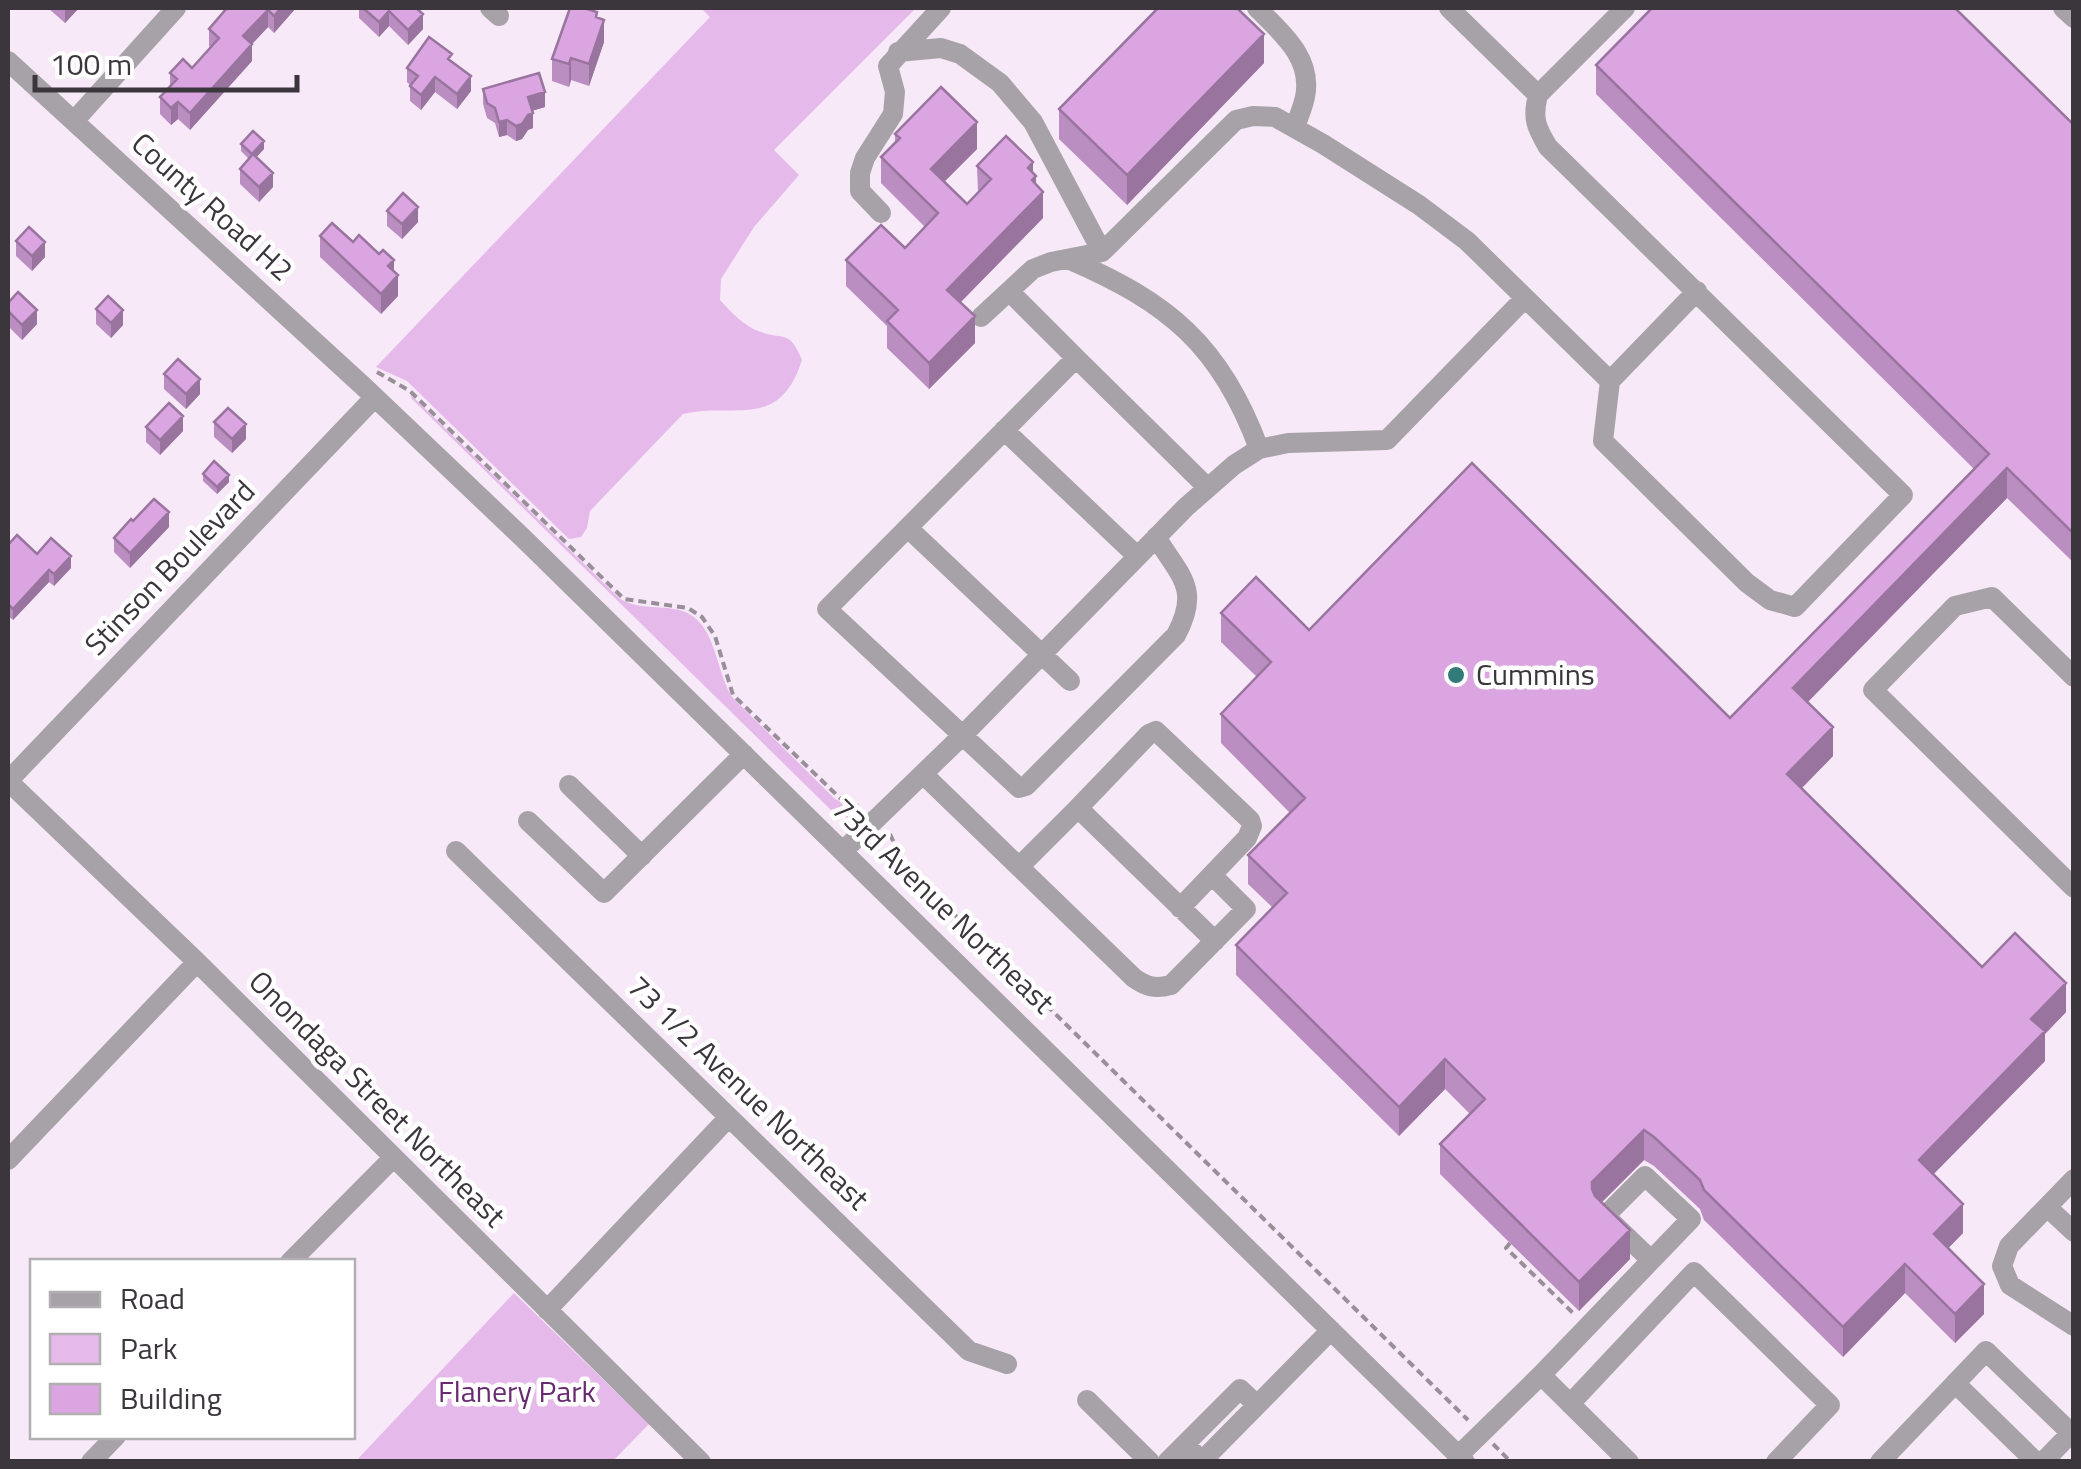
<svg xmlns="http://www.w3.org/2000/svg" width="2081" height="1469" viewBox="0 0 2081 1469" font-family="'Titillium Web',sans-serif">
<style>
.green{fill:#e5baea}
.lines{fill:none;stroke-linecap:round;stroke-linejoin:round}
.path{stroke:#988f99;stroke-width:4;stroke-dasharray:8 5;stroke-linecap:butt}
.minor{stroke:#a7a2a8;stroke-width:20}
.wall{fill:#bb8ec2}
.shaded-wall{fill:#99749e}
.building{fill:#daa5e1;stroke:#99749e;stroke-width:2.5}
.poi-dot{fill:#337b78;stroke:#fff;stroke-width:4}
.labels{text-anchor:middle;stroke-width:9;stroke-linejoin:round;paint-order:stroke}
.street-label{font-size:30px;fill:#3b363c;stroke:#fff}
.poi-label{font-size:30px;fill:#3b363c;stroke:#fff;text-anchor:start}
.park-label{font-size:30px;fill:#682a71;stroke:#fff}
</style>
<rect width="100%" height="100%" fill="#f7e9f8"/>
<!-- green -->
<path class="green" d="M701,8H916L774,150L799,175L754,227L721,279L720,300C731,312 743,325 758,331C784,341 789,328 802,360C779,431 737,402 683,414L590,511L587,528L581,537L569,539L407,381L376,367L710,17Z
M410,394L619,598C635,609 656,606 674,609C718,616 713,668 733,698L835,799L866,815L853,820L834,813L412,399Z
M514,1293L649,1424L613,1461L355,1462Z"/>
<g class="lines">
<!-- path -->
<path class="path" d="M377,372L410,391L624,599L688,608L702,617L715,636L733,695L842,800L861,807
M890,834L904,865L1468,1420
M1510,1243L1506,1248L1573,1313
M1493,1444L1511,1462"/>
<!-- minor -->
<path class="minor" d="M490,8L499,16
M1257,8C1281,32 1313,58 1305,97C1303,107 1298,118 1295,128
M1449,8L1538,95
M2063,8L2074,18
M898,52L941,48L960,54L1000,83L1033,122L1102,252
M8,61L363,386L522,537L1465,1462
M74,121L176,8
M881,213L860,191V173L865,158L893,114L895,92L888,66L941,8
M1068,259C1168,302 1221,345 1259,449
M1009,291L1076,358L827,609L1019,788L1026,786L1176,635C1201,589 1180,576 1156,537
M981,317L1033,269L1051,262L1102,252L1236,120L1253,116L1275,117L1323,144L1419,205L1467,241L1610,381L1603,441L1747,583L1770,600L1795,607L1903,495L1548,147C1536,127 1532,118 1538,95L1625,8
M1076,358L1208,488
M1610,381L1697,291
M375,397L8,781L197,962L701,1462
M1004,430L1137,556
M908,528L1070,681
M2074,677L1992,597L1955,606L1873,690L2074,888
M923,774L1134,978C1147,987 1155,989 1171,985L1246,909L1212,875
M569,785L642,856
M528,821L604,893L744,754
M456,851L969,1351L1007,1364
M843,851L962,736L1186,507L1234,465L1259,449L1288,443L1387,440L1525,298
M1019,867L1078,808
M1180,908L1247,838L1252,826L1250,820L1156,731L1149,734L1078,808L1215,941
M8,1160L197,962
M2074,1179L2009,1246L2002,1266L2010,1285L2074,1326
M2047,1207L2074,1232
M290,1262L393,1158
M547,1310L729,1117
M1541,1375L1629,1462
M1955,1383L2036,1462
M1087,1400L1150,1462
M1570,1404L1694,1272L1830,1405L1776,1462
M1185,1444L1240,1389L1257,1405
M1459,1455L1541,1375L1691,1219L1645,1176L1605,1216L1651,1260
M91,1462L116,1436
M1167,1462L1185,1444L1194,1453
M1201,1462L1331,1330
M1880,1462L1986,1351L2071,1433L2043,1462"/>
</g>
<!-- wall -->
<path class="wall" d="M48,8H79L65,23Z
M227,8H296L274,33L268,27L252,44V61L190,130L178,119L171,125L160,114V97L170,87V73L192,68L211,48L209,46V29Z
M359,8H416L423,29L408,45L389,26L379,37L359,18Z
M597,18L604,42L589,86L571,80L569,87L552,81V59Z
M452,62L471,91L457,109L435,92L421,110L410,101V85L407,82V68Z
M1264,63L1127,205L1059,139V109Z
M1596,65L2074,125V563L2007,498L1808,702L1833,756L1802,788L1982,967L2066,1012L2045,1034V1061L1933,1174L1963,1233L1948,1248L1984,1314L1955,1343L1905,1293L1843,1357L1704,1220L1700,1209L1654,1166L1644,1160L1602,1202L1630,1259L1579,1311L1440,1174V1144L1470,1114L1445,1089L1399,1136L1236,975V945L1273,908L1248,884V855L1290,813L1221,743V714L1257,677L1221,642V613L1309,630L1730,718L1974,469L1596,94Z
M483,89L545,107L532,111L533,128L528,130L522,139L516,141L507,135L499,137L495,123L487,118L483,104Z
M895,134L977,149L944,182L967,204L978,193L977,166L1033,173L1043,218L960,303L975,343L929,389L887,348V326L846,286V260L905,248L925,227L881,183V157L895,142Z
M241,144L264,149L256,157L273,187L259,202L240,184V169L249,159L241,151Z
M387,211L418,222L402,239L387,226Z
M320,236L353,242L394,271L398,296L381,314L320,257Z
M16,241L45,257L32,271L16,256Z
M8,303L37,324L22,340L8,326Z
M96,309L123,325L111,338L96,324Z
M164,374L200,394L186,409L164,389Z
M214,422L246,439L232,453L214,437Z
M146,427L183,431L160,455L146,442Z
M203,474L229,482L217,494L203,481Z
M133,521L169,527L130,568L114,552V538Z
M8,545L37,554L71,568L54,586L49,582L13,620L8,616Z"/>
<!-- shaded-wall -->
<path class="shaded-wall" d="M65,8H79L65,23Z
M281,8H296L274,33V16Z
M268,10V27L252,44V61L190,130V113L243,36Z
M389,11V26L379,37V22Z
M423,14V29L408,45V30Z
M604,20V42L589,86V64Z
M1264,34V63L1127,205V175Z
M571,58V80L569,87V64Z
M471,76V91L457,109V94Z
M435,77V92L421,110V95Z
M545,92V107L528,112V97Z
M178,102V119L171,125V108Z
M533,113V128L528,130L522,139L516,141V126L528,115Z
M507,120V135L499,137V122Z
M977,122V149L931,195V169Z
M264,141V149L252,162V154Z
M1033,162V179L1036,176V199L1043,192V218L947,316V290L1028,168Z
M273,173V187L259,202V187Z
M418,207V222L402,239V224Z
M45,242V257L32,271V256Z
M394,260V280L398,275V296L381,314V294L388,266Z
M37,310V324L22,340V325Z
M123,310V325L111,338V323Z
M975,316V343L929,389V363Z
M200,379V394L186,409V394Z
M183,416V431L160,455V440Z
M246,424V439L232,453V439Z
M2007,468V498L1793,717V688Z
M229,475V482L217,494V487Z
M169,512V527L130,568V553Z
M71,556V568L54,586V574Z
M49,570V582L13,620V609Z
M1833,727V756L1787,803V774Z
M2066,983V1012L2045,1034V1061L1919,1189V1160L2031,1019Z
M1445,1059V1089L1399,1136V1107Z
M1644,1130V1160L1592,1212V1182Z
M1963,1204V1233L1934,1263V1234Z
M1630,1230V1259L1579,1311V1282Z
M1905,1264V1293L1843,1357V1327Z
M1984,1284V1314L1955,1343V1314Z"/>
<!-- building -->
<path class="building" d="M227,8H281L274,16L268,10L243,36L252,44L190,113L178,102L171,108L160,97L177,79L170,73L183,59L192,68L219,38L209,29Z
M363,8H416L423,14L408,30L389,11L379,22Z
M570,8H584L597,12L596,17L604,20L589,64L571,58L569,64L552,59Z
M1158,8H1237L1264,34L1127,175L1059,109Z
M1652,8H1955L2074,125V534L2007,468L1793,688L1833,727L1787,774L1982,967L2015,933L2066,983L2031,1019L2045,1031L1919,1160L1963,1204L1934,1234L1984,1284L1955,1314L1905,1264L1843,1327L1704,1190L1700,1180L1654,1137L1644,1130L1592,1182V1189L1595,1196L1630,1230L1579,1282L1440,1144L1485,1099L1445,1059L1399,1107L1236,945L1287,893L1248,855L1305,798L1221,714L1271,662L1221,613L1256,577L1309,630L1472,463L1730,718L1989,454L1596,65Z
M429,37L452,54L448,59L471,76L457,94L435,77L421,95L410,86L418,76L407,68Z
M539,73L545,92L528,97L533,113L528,115L522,124L516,126L507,120L499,122L495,108L487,103L483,89Z
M941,87L977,122L931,169L967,204L991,179L977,166L1006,136L1033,162L1028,168L1036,176L1032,180L1043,192L947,290L975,316L929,363L887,321L898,310L846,260L881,225L905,248L938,213L881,157L900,138L895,134Z
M253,131L264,141L252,154L241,144Z
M253,154L273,173L259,187L240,169Z
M403,193L418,207L402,224L387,211Z
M332,223L353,242L359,235L379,254L383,250L394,260L388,266L398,275L381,294L320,236Z
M29,227L45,242L32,256L16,241Z
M18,292L37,310L22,325L8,311V303Z
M108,296L123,310L111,323L96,309Z
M178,359L200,379L186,394L164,374Z
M169,403L183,416L160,440L146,427Z
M228,408L246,424L232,439L214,422Z
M214,461L229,475L217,487L203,474Z
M154,499L169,512L130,553L114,538L131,519L133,521Z
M17,535L37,554L51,538L71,556L54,574L49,570L13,609L8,604V545Z"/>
<!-- markers -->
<circle class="poi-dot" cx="1456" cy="675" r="10"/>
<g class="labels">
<!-- street labels -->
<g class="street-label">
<text transform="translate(212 207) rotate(42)" y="10">County Road H2</text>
<text transform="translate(170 568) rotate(-46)" y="10">Stinson Boulevard</text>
<text transform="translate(943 906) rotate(44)" y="10">73rd Avenue Northeast</text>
<text transform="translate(748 1093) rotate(44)" y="10">73 1/2 Avenue Northeast</text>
<text transform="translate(377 1099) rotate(45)" y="10">Onondaga Street Northeast</text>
</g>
<!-- poi labels -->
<g class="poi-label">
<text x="1476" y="685">Cummins</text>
</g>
<!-- park labels -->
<g class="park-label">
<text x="517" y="1402">Flanery Park</text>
</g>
</g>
<!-- border -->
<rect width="2081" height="1469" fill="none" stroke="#3b363c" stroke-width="20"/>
<!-- legend -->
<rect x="30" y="1259" width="325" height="180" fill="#ffffff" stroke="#b1afb1" stroke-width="2.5"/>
<rect x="50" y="1292" width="50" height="15" fill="#a7a2a8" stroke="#b1afb1" stroke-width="2.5"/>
<text x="120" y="1309" font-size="30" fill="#3b363c">Road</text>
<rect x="50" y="1334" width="50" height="30" fill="#e5baea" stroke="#b1afb1" stroke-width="2.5"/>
<text x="120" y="1359" font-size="30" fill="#3b363c">Park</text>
<rect x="50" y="1384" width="50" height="30" fill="#daa5e1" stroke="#b1afb1" stroke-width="2.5"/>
<text x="120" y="1409" font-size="30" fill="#3b363c">Building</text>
<!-- scale -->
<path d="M35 75v15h262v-15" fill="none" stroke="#3b363c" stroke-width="5"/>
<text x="50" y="75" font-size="30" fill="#3b363c" stroke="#ffffff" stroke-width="8" paint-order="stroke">100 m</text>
</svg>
